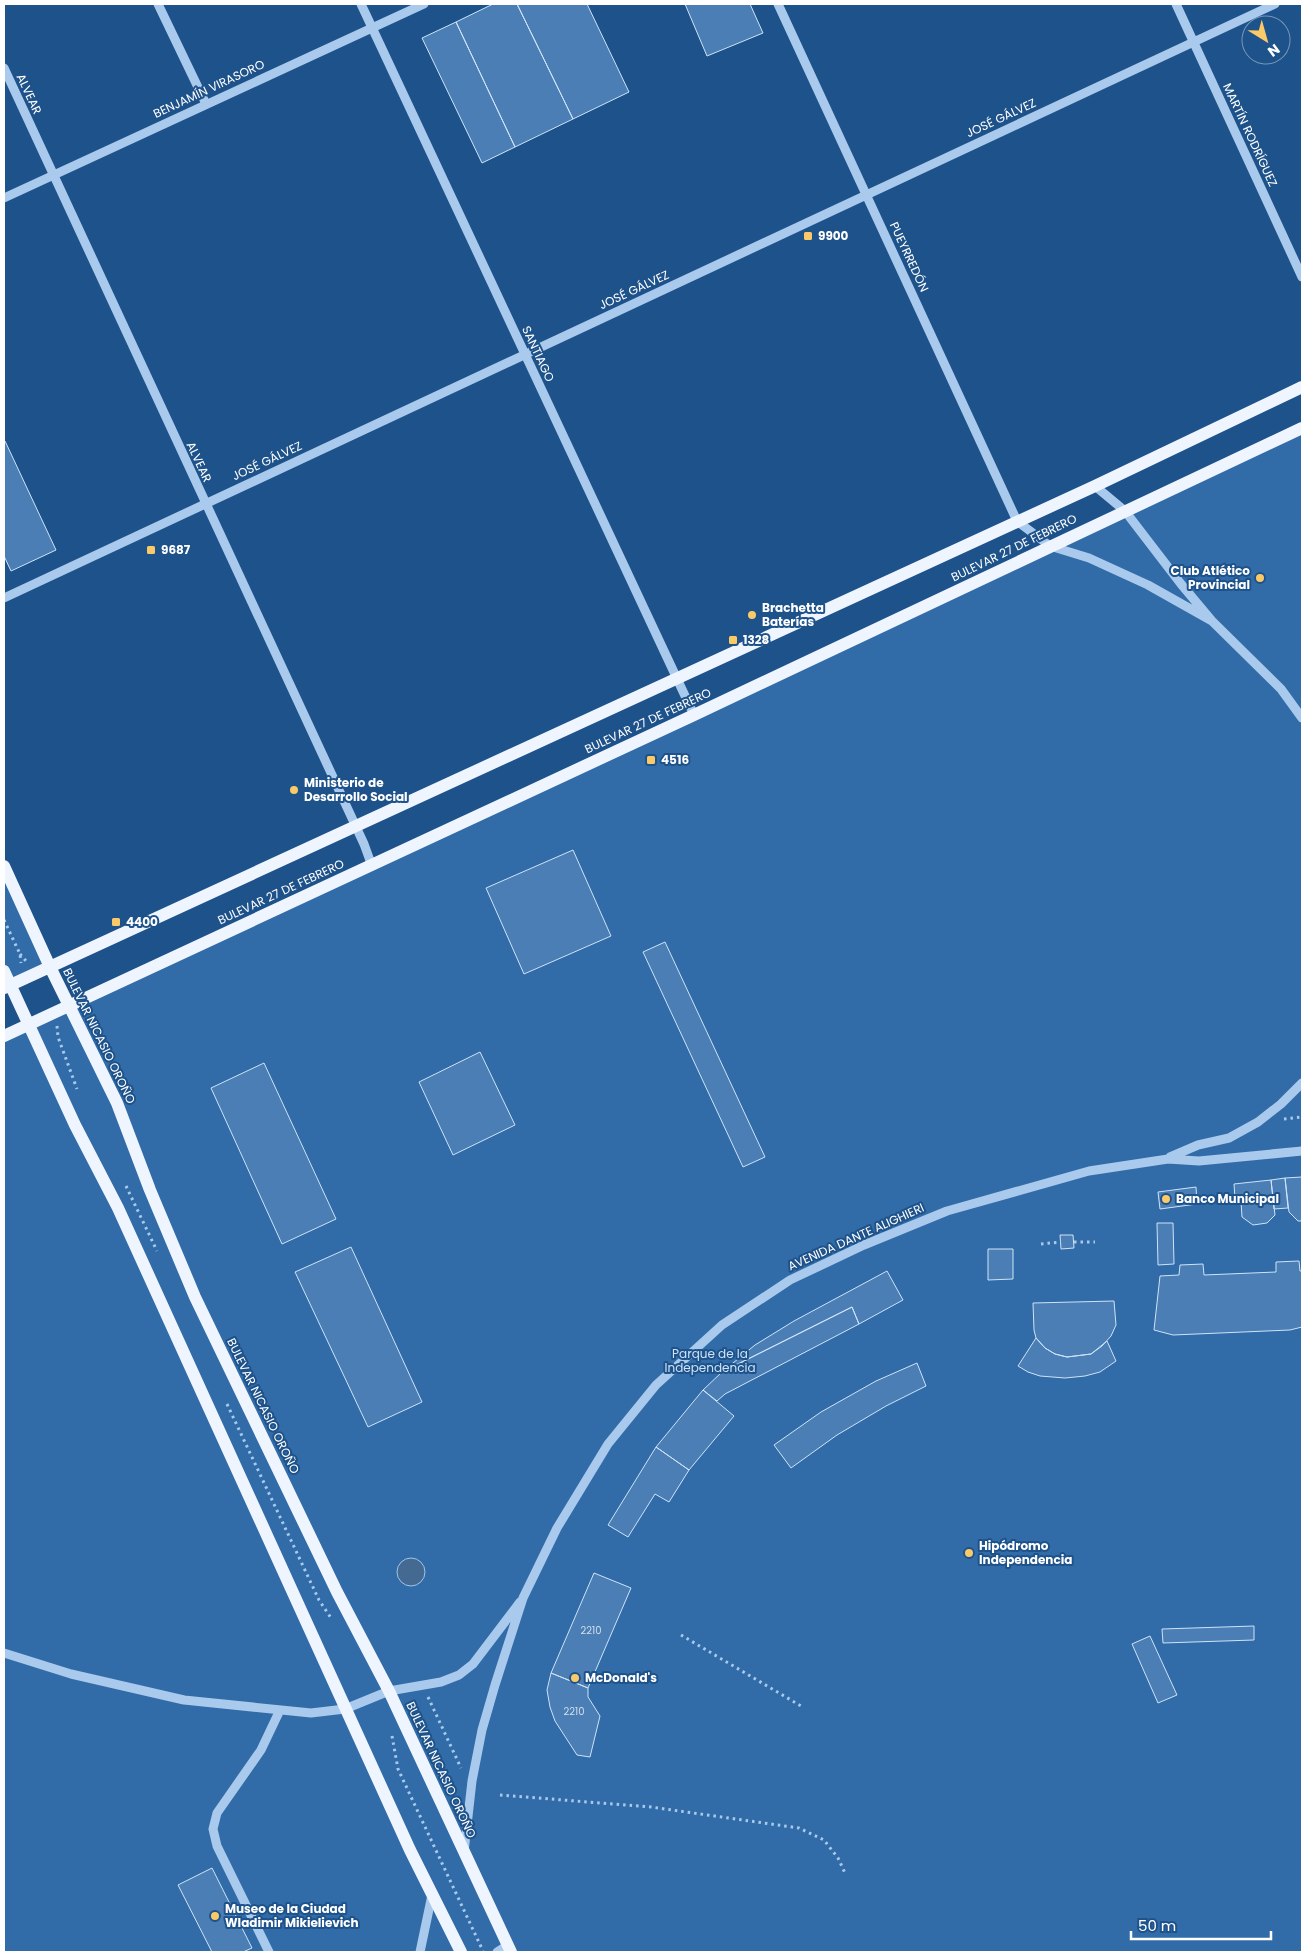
<svg xmlns="http://www.w3.org/2000/svg" width="1306" height="1956" viewBox="0 0 1306 1956" font-family="Poppins,sans-serif">
<style>
.green{fill:#316ca8}
.water{fill:#446a92;stroke:#9dc5ed}
.building{fill:#4a7eb4;stroke:#cee3f9}
.lines{fill:none;stroke-linecap:round;stroke-linejoin:round}
.path{stroke:#a9caec;stroke-width:3;stroke-dasharray:2.5 4;stroke-linecap:butt}
.minor{stroke:#a9caec;stroke-width:9}
.major{stroke:#eff5ff;stroke-width:12}
.poi-dot{fill:#fbca68;stroke:#1e528a;stroke-width:2}
.labels{text-anchor:middle;stroke-width:4;stroke-linejoin:round;paint-order:stroke}
.number-label{font-size:10px;fill:#d2dfec}
.street-label{font-size:12px;fill:#fff;stroke:#1e528a}
.poi-label{font-size:12px;font-weight:bold;fill:#fff;stroke:#1e528a;text-anchor:start}
.park-label{font-size:12px;fill:#cee3f9;stroke:#1e528a}
</style>
<rect width="100%" height="100%" fill="#1e528a"/>
<!-- green -->
<path class="green" d="M1302,428V1952H4V1036Z
M4,866L50,967L10,985L4,971Z"/>
<!-- water -->
<path class="water" d="M397 1572a14 14 0 1 1 28 0a14 14 0 1 1-28 0Z"/>
<!-- building -->
<path class="building" d="M493,4H517L573,119L515,147L456,22Z
M517,4H587L629,92L573,119Z
M685,4H750L763,33L707,56Z
M456,22L515,147L482,163L422,38Z
M5,441L56,550L11,571L4,556V442Z
M573,850L611,936L524,974L486,888Z
M665,942L765,1157L743,1167L643,952Z
M480,1052L515,1125L453,1155L419,1082Z
M264,1063L336,1219L282,1244L211,1088Z
M1302,1177V1221H1298L1289,1212L1285,1178Z
M1285,1178L1288,1208L1274,1209L1271,1180Z
M1271,1180L1275,1215L1267,1223L1253,1225L1242,1217L1241,1202L1235,1198L1234,1184Z
M1196,1187L1197,1204L1160,1209L1158,1192Z
M1157,1223H1173L1174,1264L1158,1265Z
M1060,1235H1073L1074,1248L1061,1249Z
M351,1247L422,1402L368,1427L295,1272Z
M988,1249H1013V1279L988,1280Z
M1299,1261L1300,1271H1302V1327L1290,1330L1173,1335L1154,1330L1160,1276L1179,1275L1180,1265L1203,1264L1204,1275L1276,1272V1262Z
M887,1271L903,1300L859,1324L852,1307L722,1372L755,1345L794,1321Z
M1114,1301L1116,1325L1111,1336L1102,1346L1091,1354L1067,1357L1055,1354L1045,1348L1036,1338L1034,1330L1033,1303Z
M852,1307L859,1324L725,1394L717,1401L703,1390L722,1372Z
M1036,1338L1045,1348L1055,1354L1067,1357L1091,1354L1107,1341L1116,1361L1100,1372L1085,1376L1065,1378L1040,1376L1028,1372L1018,1366Z
M917,1363L926,1386L886,1406L837,1435L791,1468L774,1445L821,1412L876,1381Z
M703,1390L734,1416L689,1470L656,1447Z
M656,1447L689,1470L669,1502L655,1494L628,1537L608,1525Z
M594,1573L631,1588L588,1688L551,1673Z
M1254,1626V1640L1163,1643L1162,1629Z
M1150,1636L1177,1695L1158,1703L1132,1644Z
M551,1673L588,1688V1697L600,1716L590,1757L577,1755L555,1721L550,1707L547,1690Z
M212,1868L252,1948L243,1952H212L178,1885Z"/>
<g class="lines">
<!-- path -->
<path class="path" d="M4,920L20,954L21,963
M20,954L26,961
M57,1026L58,1037L77,1089
M1284,1119L1302,1117
M126,1186L157,1251
M1074,1242H1095
M1041,1244L1061,1242
M227,1404L319,1600L331,1618
M681,1635L801,1706
M428,1697L461,1768
M392,1736L398,1769L483,1951
M500,1795L651,1807L799,1828L824,1840L838,1858L845,1873"/>
<!-- minor -->
<path class="minor" d="M158,4L206,104
M361,4L694,715
M778,4L1017,521L1050,546L1089,558L1148,585L1212,621
M1176,4L1302,277
M4,68L364,844L372,866
M4,198L424,4
M1095,486L1125,511L1181,584L1212,621L1281,689L1302,718
M4,598L1275,4
M1170,1157L1198,1145L1229,1138L1258,1122L1281,1104L1302,1083
M4,1653L71,1674L184,1700L311,1713L345,1709L389,1691L441,1682L459,1675L473,1664L520,1602
M464,1852L472,1781L482,1730L495,1685L523,1598L557,1528L608,1444L656,1385L722,1325L790,1280L864,1245L947,1211L1089,1171L1168,1159L1199,1161L1302,1151
M269,1952L217,1846L213,1829L217,1813L261,1750L280,1710
M420,1952L432,1895
M497,1952L508,1945"/>
<!-- major -->
<path class="major" d="M4,866L50,967L117,1103L150,1190L195,1297L337,1592L389,1691L511,1952
M4,971L75,1125L118,1208L410,1850L461,1952
M4,988L1095,486L1302,387
M4,1036L694,715L1302,428"/>
</g>
<!-- markers -->
<g class="poi-dot">
<rect x="803" y="231" width="10" height="10" rx="2.5"/>
<rect x="146" y="545" width="10" height="10" rx="2.5"/>
<circle cx="1260" cy="578" r="5"/>
<circle cx="752" cy="615" r="5"/>
<rect x="728" y="635" width="10" height="10" rx="2.5"/>
<rect x="646" y="755" width="10" height="10" rx="2.5"/>
<circle cx="294" cy="790" r="5"/>
<rect x="111" y="917" width="10" height="10" rx="2.5"/>
<circle cx="1166" cy="1199" r="5"/>
<circle cx="969" cy="1553" r="5"/>
<circle cx="575" cy="1678" r="5"/>
<circle cx="215" cy="1916" r="5"/>
</g>
<g class="labels">
<!-- number labels -->
<g class="number-label">
<text x="591" y="1634">2210</text>
<text x="574" y="1715">2210</text>
</g>
<!-- street labels -->
<g class="street-label">
<text transform="translate(209 89) rotate(-25)" y="4">BENJAMÍN VIRASORO</text>
<text transform="translate(29 94) rotate(65)" y="4">ALVEAR</text>
<text transform="translate(1001 118) rotate(-25)" y="4">JOSÉ GÁLVEZ</text>
<text transform="translate(1250 135) rotate(65)" y="4">MARTÍN RODRÍGUEZ</text>
<text transform="translate(909 257) rotate(65)" y="4">PUEYRREDÓN</text>
<text transform="translate(634 290) rotate(-25)" y="4">JOSÉ GÁLVEZ</text>
<text transform="translate(538 354) rotate(65)" y="4">SANTIAGO</text>
<text transform="translate(267 461) rotate(-25)" y="4">JOSÉ GÁLVEZ</text>
<text transform="translate(199 462) rotate(65)" y="4">ALVEAR</text>
<text transform="translate(1014 548) rotate(-26)" y="4">BULEVAR 27 DE FEBRERO</text>
<text transform="translate(648 721) rotate(-25)" y="4">BULEVAR 27 DE FEBRERO</text>
<text transform="translate(281 892) rotate(-25)" y="4">BULEVAR 27 DE FEBRERO</text>
<text transform="translate(99 1036) rotate(64)" y="4">BULEVAR NICASIO OROÑO</text>
<text transform="translate(856 1237) rotate(-24)" y="4">AVENIDA DANTE ALIGHIERI</text>
<text transform="translate(263 1406) rotate(64)" y="4">BULEVAR NICASIO OROÑO</text>
<text transform="translate(441 1770) rotate(65)" y="4">BULEVAR NICASIO OROÑO</text>
</g>
<!-- poi labels -->
<g class="poi-label">
<text x="818" y="240">9900</text>
<text x="161" y="554">9687</text>
<text x="1250" y="575" text-anchor="end">Club Atlético<tspan x="1250" dy="14">Provincial</tspan></text>
<text x="762" y="612">Brachetta<tspan x="762" dy="14">Baterías</tspan></text>
<text x="743" y="644">1328</text>
<text x="661" y="764">4516</text>
<text x="304" y="787">Ministerio de<tspan x="304" dy="14">Desarrollo Social</tspan></text>
<text x="126" y="926">4400</text>
<text x="1176" y="1203">Banco Municipal</text>
<text x="979" y="1550">Hipódromo<tspan x="979" dy="14">Independencia</tspan></text>
<text x="585" y="1682">McDonald's</text>
<text x="225" y="1913">Museo de la Ciudad<tspan x="225" dy="14">Wladimir Mikielievich</tspan></text>
</g>
<!-- park labels -->
<g class="park-label">
<text x="710" y="1358">Parque de la<tspan x="710" dy="14">Independencia</tspan></text>
</g>
</g>
<!-- border -->
<rect width="1306" height="1956" fill="none" stroke="#ffffff" stroke-width="10"/>
<!-- north arrow -->
<g transform="translate(1266 40) rotate(143)"><circle r="24" fill="#1e528a" stroke="#7897b9"/>
<path d="M0-4L9 19L0 12L-9 19Z" fill="#fbca68"/>
<text y="-8" font-size="14" font-weight="bold" text-anchor="middle" fill="#ffffff">N</text>
</g>
<!-- scale -->
<path d="M1131 1931v8h140v-8" fill="none" stroke="#ffffff" stroke-width="2.5"/>
<text x="1138" y="1931" font-size="15" fill="#ffffff" stroke="#1e528a" stroke-width="4" paint-order="stroke">50 m</text>
</svg>
